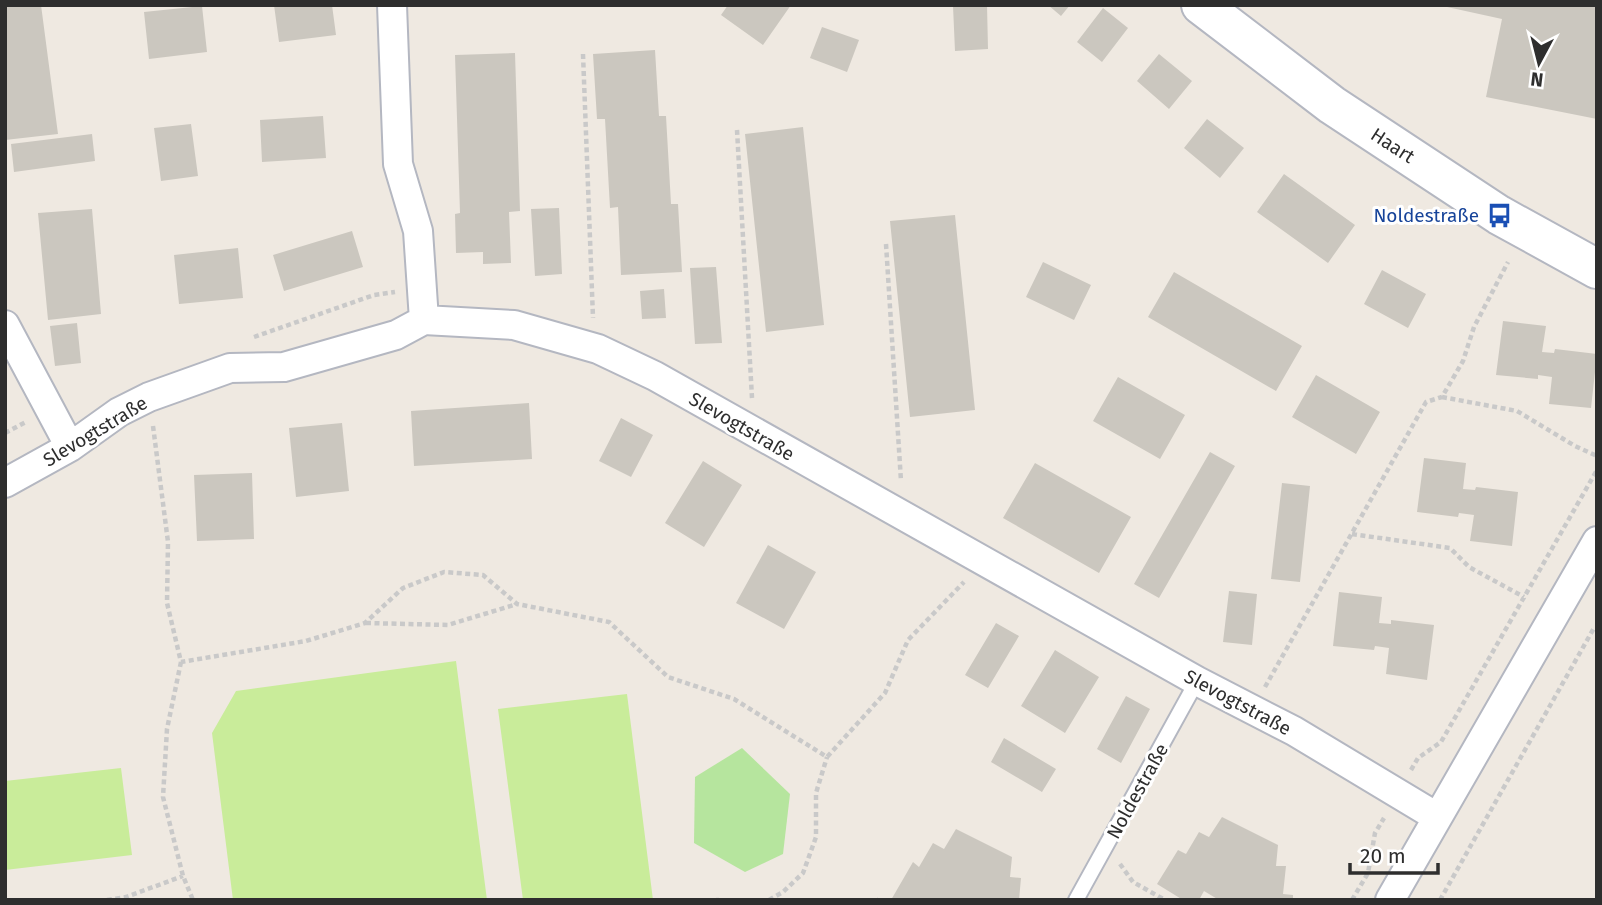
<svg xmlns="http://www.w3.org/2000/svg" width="1602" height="905" viewBox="0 0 1602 905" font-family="'Fira Sans',sans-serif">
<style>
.green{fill:#b6e59e}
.pitch{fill:#c9ec9a}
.building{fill:#cbc7bf}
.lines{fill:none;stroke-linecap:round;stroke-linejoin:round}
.service-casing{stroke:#b4b7c1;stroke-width:18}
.minor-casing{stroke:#b4b7c1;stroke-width:32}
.secondary-casing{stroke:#b4b7c1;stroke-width:42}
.path{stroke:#c9c9c9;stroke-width:4.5;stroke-dasharray:5 3.5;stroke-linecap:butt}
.service{stroke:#fff;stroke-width:14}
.minor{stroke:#fff;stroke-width:28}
.secondary{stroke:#fff;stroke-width:38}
.labels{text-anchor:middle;stroke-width:6;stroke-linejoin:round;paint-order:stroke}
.street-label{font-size:19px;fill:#2e2e2e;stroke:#fff}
.transit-label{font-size:19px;fill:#164399;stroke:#fff;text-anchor:end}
</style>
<rect width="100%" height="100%" fill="#efe9e1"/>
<!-- green -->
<path class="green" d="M742,748L790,794L783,854L745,872L694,843L695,777Z"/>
<!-- pitch -->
<path class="pitch" d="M456,661L487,900H233L212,733L236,691Z
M627,694L653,900H523L498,709Z
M121,768L132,855L5,870V781Z"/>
<!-- building -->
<path class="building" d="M5,5H41L58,134L5,140Z
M274,5H332L336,35L279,42Z
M728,5H791L763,45L721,15Z
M987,5L988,49L955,51L953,6Z
M1048,5H1070L1061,16Z
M1438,5H1597V119L1486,97L1502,19Z
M202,6L207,52L149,59L144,12Z
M1103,8L1128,28L1102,62L1077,42Z
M822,27L859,40L847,72L810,58Z
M655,50L659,116H666L671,204H678L682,272L621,275L618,207L610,208L605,119H597L593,54Z
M515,53L520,211L509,212L511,263L483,264V252L456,253L455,214L460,213L455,55Z
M1159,54L1192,81L1169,109L1137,81Z
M323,116L326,158L262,162L260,120Z
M1207,119L1244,148L1220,178L1184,148Z
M191,124L198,176L161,181L154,128Z
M803,127L824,325L766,332L745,134Z
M92,134L95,161L14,172L11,144Z
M1284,174L1355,225L1328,263L1257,212Z
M559,208L562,274L535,276L531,209Z
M92,209L101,314L48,320L38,213Z
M955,215L975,410L910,417L890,221Z
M352,231L363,267L284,291L273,255Z
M238,248L243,298L179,304L174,255Z
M1043,262L1091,285L1074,320L1026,297Z
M716,267L722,343L695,344L690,268Z
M1382,270L1426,294L1408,328L1364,304Z
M1174,272L1302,346L1276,391L1148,317Z
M664,289L666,318L642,319L640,291Z
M1503,321L1546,326L1542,352L1554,353L1555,349L1597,354L1591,408L1549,404L1552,377L1538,375V379L1496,375Z
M77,323L81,363L55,366L50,326Z
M1316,375L1380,412L1356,454L1292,417Z
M1118,377L1185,415L1160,459L1093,421Z
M529,403L532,459L414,466L411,411Z
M621,418L653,435L631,477L599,461Z
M342,423L349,491L296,497L289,428Z
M1210,452L1235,466L1159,598L1134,584Z
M1424,458L1466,463L1463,489L1475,490L1476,487L1518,492L1512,546L1470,541L1474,515L1459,513L1458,517L1417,512Z
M703,461L742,485L704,547L665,523Z
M1035,463L1131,517L1099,573L1003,518Z
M252,473L254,539L197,541L194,475Z
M1282,483L1310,486L1300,582L1271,579Z
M768,545L816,572L784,629L736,603Z
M1229,591L1257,594L1252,645L1223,642Z
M1339,592L1382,597L1379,623L1391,624V620L1434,625L1427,680L1386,674L1389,648L1375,646L1374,650L1333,646Z
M996,623L1019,636L988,688L965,675Z
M1055,650L1099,677L1065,733L1021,706Z
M1126,696L1150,709L1121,763L1097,749Z
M1004,738L1056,769L1042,792L991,762Z
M1222,817L1278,845L1276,866H1286L1283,894L1293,895V900H1219L1204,891L1199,900H1183L1157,884L1178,850L1186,854L1199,832L1209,837Z
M956,829L1012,857L1010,877L1021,878L1019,900H891L913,862L919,867L933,843L944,849Z"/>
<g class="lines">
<defs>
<path id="service" d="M1076,900L1197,681"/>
<path id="minor" d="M392,5L398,164L418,231L424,320
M5,325L70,447
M5,483L70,447L119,412L149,397L230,368L284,367L396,335L424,320L514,325L598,349L655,376L1197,681L1294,731L1437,817
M1390,900L1597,541"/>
<path id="secondary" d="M1201,5L1332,105L1499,215L1597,269"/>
</defs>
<!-- service casing -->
<use href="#service" class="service-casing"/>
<!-- minor casing -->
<use href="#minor" class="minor-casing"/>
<!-- secondary casing -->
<use href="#secondary" class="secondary-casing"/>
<!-- path -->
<path class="path" d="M583,54L593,318
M737,130L752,398
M886,244L901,481
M254,337L374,295L395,292
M1442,397L1517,411L1575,446L1597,456
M153,426L168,542L167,603L181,662L306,641L365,623L403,588L444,572L483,575L517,604L609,622L668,677L734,699L827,757L885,693L908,640L964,582
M5,433L26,422
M1352,534L1450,548L1469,567L1524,597
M366,623L448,625L517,604
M181,662L167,729L163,797L183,876L193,900
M1265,687L1426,402L1442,397L1463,361L1474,327L1508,262
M1411,770L1418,758L1441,742L1597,470
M1120,864L1133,882L1165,900
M876,899L877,900
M107,900L126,897L183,876
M716,900H719
M769,900L783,892L803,873L816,837V793L827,757
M1352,900L1368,873L1375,833L1384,818
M1440,900L1594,628L1597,629"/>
<!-- service -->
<use href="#service" class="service"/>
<!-- minor -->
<use href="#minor" class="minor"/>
<!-- secondary -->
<use href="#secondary" class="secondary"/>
</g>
<!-- icons -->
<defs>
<symbol id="bus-bare" viewBox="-9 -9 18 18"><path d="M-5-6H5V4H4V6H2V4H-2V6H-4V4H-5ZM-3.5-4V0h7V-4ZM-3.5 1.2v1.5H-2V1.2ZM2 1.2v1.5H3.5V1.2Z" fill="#1a4fb4" stroke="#fff" stroke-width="2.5" paint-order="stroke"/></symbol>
</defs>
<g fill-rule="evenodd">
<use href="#bus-bare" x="1482" y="198" width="35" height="35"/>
</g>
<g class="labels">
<!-- street labels -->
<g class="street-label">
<text transform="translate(1393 145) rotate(33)" y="7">Haart</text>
<text transform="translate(742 426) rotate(30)" y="7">Slevogtstraße</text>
<text transform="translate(95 431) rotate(-31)" y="7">Slevogtstraße</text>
<text transform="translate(1238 702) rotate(28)" y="7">Slevogtstraße</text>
<text transform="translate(1137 791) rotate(-61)" y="7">Noldestraße</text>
</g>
<!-- transit labels -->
<g class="transit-label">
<text x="1479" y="222">Noldestraße</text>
</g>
</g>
<!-- border -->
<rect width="1602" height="905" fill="none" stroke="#2e2e2e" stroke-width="14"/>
<!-- north arrow -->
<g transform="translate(1539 63) rotate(187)" stroke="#ffffff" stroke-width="5" paint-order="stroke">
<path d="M0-5L12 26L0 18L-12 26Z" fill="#2e2e2e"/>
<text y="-10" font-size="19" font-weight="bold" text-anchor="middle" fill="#2e2e2e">N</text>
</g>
<!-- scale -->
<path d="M1350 863v10h88v-10" fill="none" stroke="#2e2e2e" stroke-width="3.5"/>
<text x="1360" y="863" font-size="21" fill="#2e2e2e" stroke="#ffffff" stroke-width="5" paint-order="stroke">20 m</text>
</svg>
